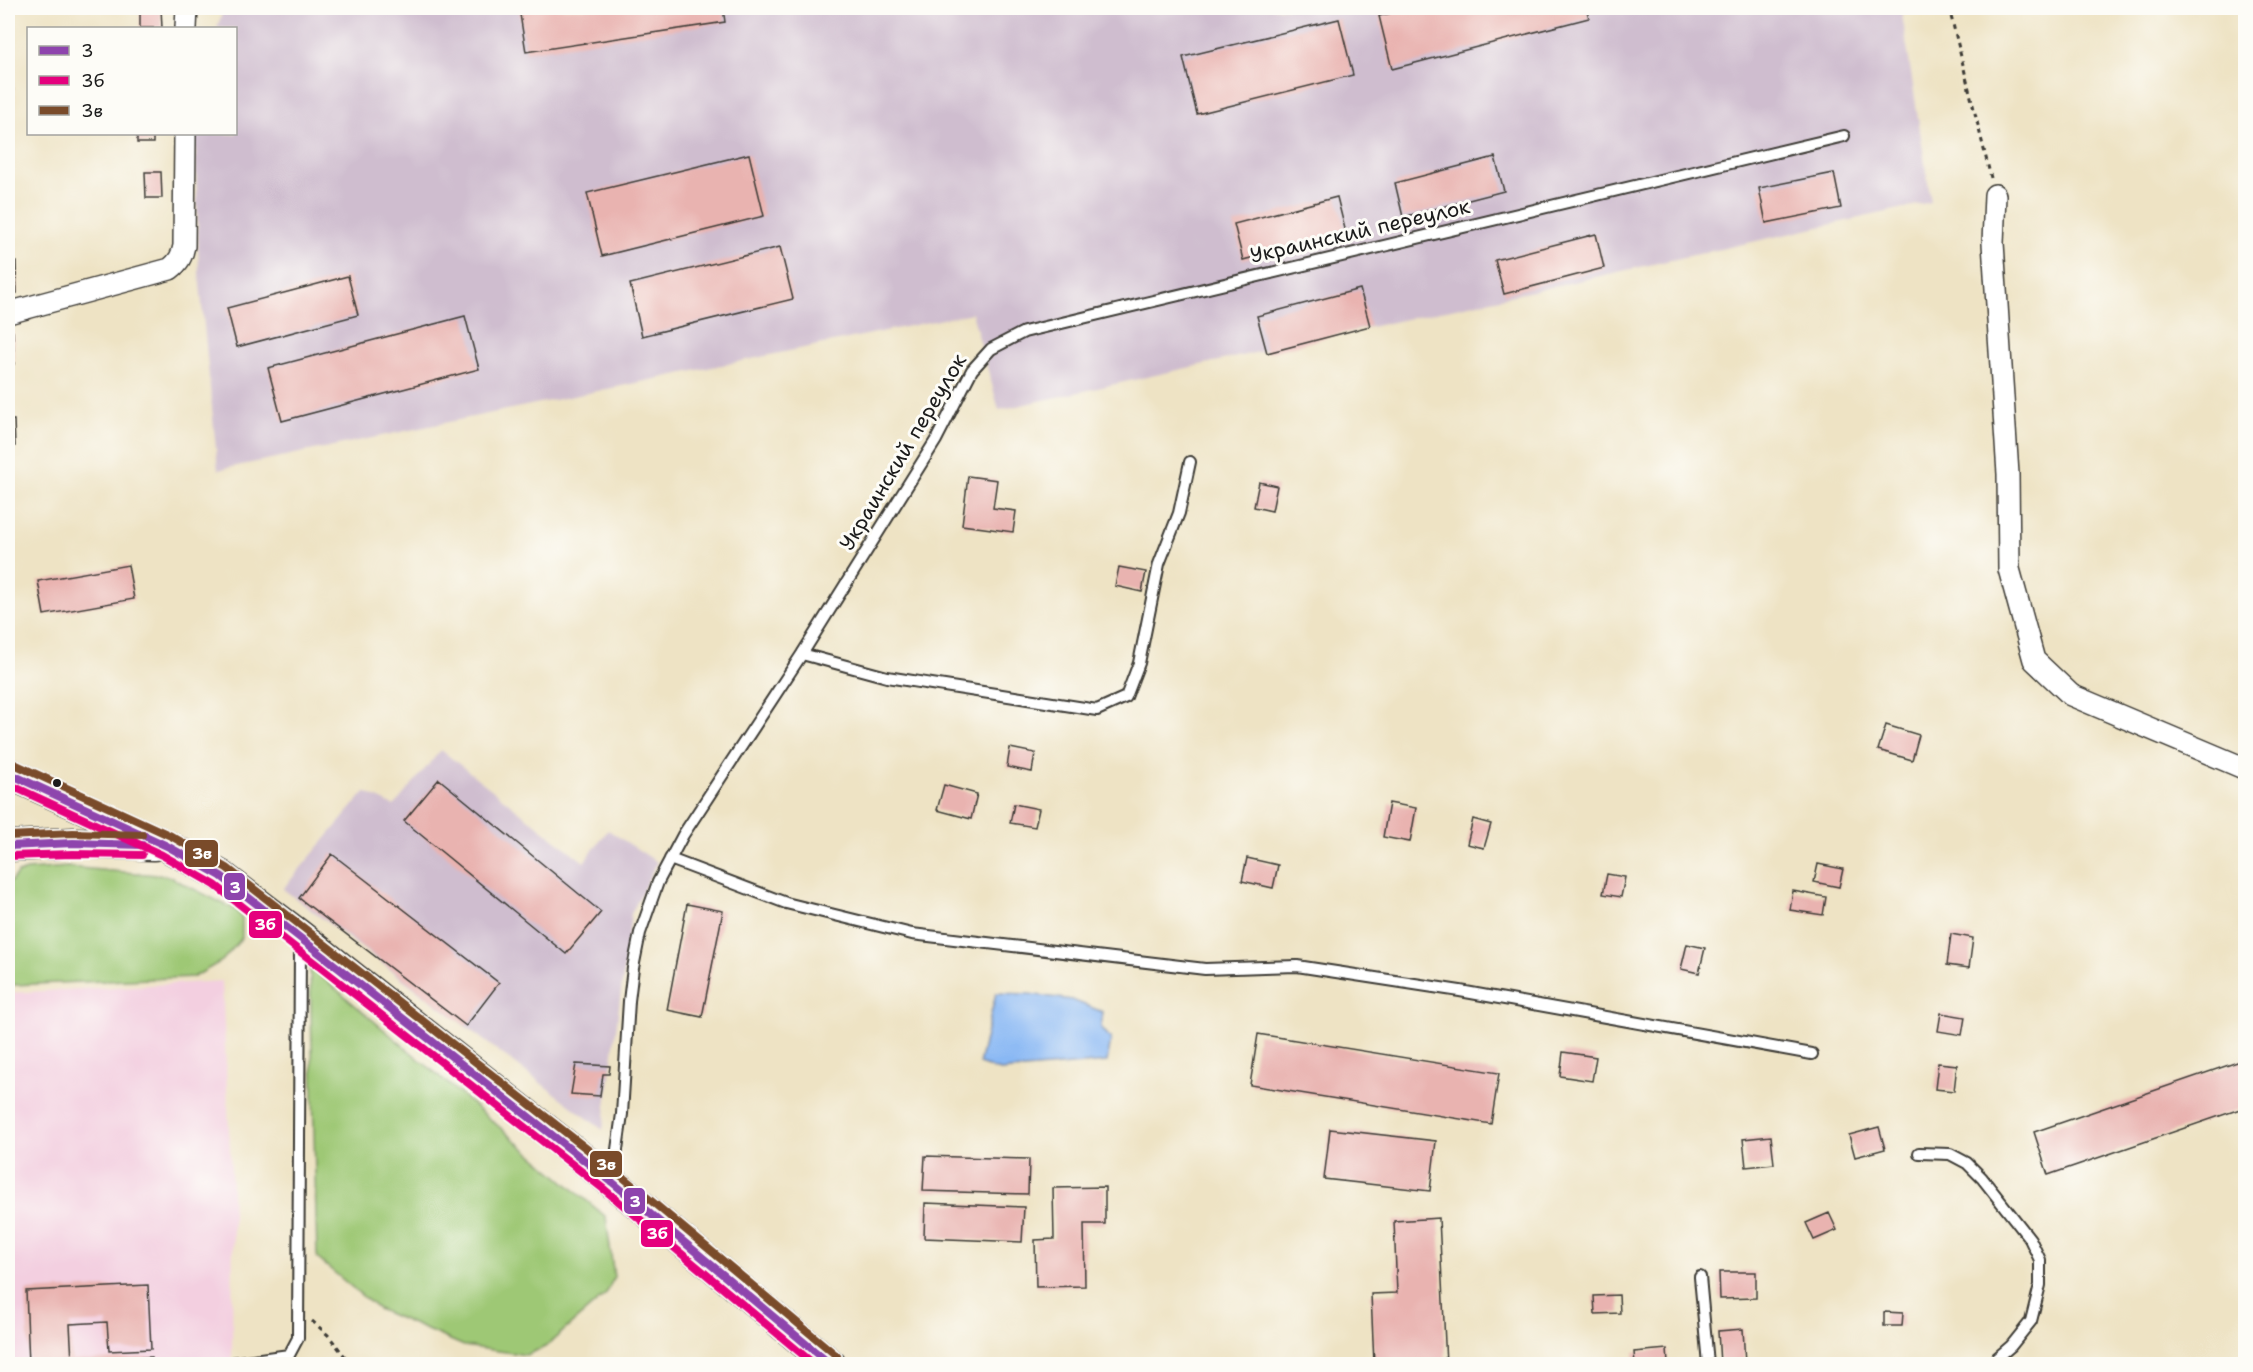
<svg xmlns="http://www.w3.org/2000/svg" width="2253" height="1372" viewBox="0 0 2253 1372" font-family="'Shantell Sans',sans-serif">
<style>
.built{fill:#f3cfe0}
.industrial{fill:#cfbdcf}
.green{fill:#9ec875;stroke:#5d7248;stroke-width:1.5}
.water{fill:#89b8f4;stroke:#526a88;stroke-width:1.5}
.building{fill:#e9b3b0}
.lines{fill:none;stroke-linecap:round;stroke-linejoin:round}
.lane-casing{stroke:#3c3a35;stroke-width:14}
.street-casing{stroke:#3c3a35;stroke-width:24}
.secondary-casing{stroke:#3c3a35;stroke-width:33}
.path{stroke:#3c3a35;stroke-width:3;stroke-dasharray:4.5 4.5;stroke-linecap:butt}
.lane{stroke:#fff;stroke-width:10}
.street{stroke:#fff;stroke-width:21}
.secondary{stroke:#fff;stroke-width:30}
.bus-1-casing{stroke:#fdfcf7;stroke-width:12}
.bus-2-casing{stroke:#fdfcf7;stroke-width:12}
.bus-3-casing{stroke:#fdfcf7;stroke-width:12}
.bus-1{stroke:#8e44ad;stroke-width:8}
.bus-2{stroke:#e5007d;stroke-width:8}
.bus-3{stroke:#7a4b2a;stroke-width:8}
.bus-dot{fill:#1c1c1c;stroke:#fdfcf7;stroke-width:2}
.labels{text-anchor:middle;stroke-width:6;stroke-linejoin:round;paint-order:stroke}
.street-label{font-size:21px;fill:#1c1c1c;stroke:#fdfcf7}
.line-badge{stroke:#fdfcf7;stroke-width:2}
.badge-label{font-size:16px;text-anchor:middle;font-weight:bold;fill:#fff}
</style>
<rect width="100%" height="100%" fill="#fdfcf7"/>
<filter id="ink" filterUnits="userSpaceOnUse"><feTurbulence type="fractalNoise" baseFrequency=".0167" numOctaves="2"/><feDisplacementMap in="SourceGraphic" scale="12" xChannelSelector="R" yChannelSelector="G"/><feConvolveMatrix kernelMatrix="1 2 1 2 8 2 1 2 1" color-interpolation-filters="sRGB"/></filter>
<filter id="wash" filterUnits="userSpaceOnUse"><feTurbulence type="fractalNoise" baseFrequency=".008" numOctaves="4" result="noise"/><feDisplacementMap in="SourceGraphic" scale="24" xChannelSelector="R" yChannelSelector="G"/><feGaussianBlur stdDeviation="1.35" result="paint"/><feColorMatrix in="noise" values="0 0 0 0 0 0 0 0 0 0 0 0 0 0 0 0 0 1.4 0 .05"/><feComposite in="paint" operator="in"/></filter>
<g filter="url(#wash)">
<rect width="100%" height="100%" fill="#eee3c4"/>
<!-- built -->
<path class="built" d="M222,981L233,1214L232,1364H8V993Z"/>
<!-- industrial -->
<path class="industrial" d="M224,8H912L913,12L936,8H1901L1931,202L999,410L972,313L218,470L199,274L195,134H236V28H217Z
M441,750L584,862L608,830L657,862L631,914L603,1130L283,889L365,792L394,806Z"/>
<!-- green -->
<path class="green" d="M68,867L168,876L236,910L242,918V938L222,961L194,977L12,985L8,984V885L18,873L27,870Z
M310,967L606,1217L614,1277L606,1294L545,1347L526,1355L464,1346L378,1309L317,1258Z"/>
<!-- water -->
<path class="water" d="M996,993L1029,994L1072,1000L1103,1012L1101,1027L1111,1039L1107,1062L1000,1071L979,1064Z"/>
<g id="blocks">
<!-- building -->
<path class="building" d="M140,8H161L162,28H140Z
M519,8H723L725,22L526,52Z
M1413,8H1586L1589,18L1392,69L1379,16Z
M1339,19L1353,75L1197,114L1183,57Z
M8,80H13L14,110H8Z
M137,134H153V143H137Z
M8,142H12L13,167H8Z
M749,154L764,216L602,256L587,193Z
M1495,157L1504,191L1403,217L1395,183Z
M145,172H161L162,198H146Z
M1834,173L1841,208L1766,223L1759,188Z
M1337,197L1346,233L1243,260L1234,224Z
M1596,234L1604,268L1504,294L1495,260Z
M780,247L793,299L642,336L630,284Z
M8,262H16L17,293L8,294Z
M348,276L358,315L237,347L227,308Z
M1360,289L1370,326L1267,353L1257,316Z
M465,316L479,369L282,421L268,368Z
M13,332L14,364L8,365V333Z
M8,420H14L15,446H8Z
M968,476L997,480L993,508L1016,511L1013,532L962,525Z
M1259,482L1277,486L1272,511L1254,507Z
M128,565L134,599L44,615L38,581Z
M1119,567L1146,572L1142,592L1115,586Z
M1886,725L1919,735L1912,760L1878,750Z
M1010,748L1035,753L1032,772L1007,767Z
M439,779L601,912L566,954L404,821Z
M944,785L977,794L971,819L937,810Z
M1389,803L1416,808L1410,842L1383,837Z
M1014,804L1039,809L1035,827L1010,823Z
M1473,819L1491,824L1484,848L1467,844Z
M332,854L499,983L466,1026L299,898Z
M1247,858L1278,865L1273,888L1242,881Z
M1818,864L1843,869L1839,887L1814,882Z
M1607,874L1625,877L1621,897L1603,894Z
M1793,891L1826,897L1823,915L1790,910Z
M687,904L723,911L702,1017L667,1010Z
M1951,934L1973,938L1969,968L1947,965Z
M1687,944L1705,948L1699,973L1681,969Z
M1941,1013L1965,1017L1962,1035L1938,1031Z
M1258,1034L1499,1073L1491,1124L1250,1085Z
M1563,1052L1596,1057L1592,1081L1560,1076Z
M2246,1059V1107L2048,1175L2034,1132Z
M1938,1063L1957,1065L1954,1091L1935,1089Z
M576,1064L610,1066L609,1074H603L600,1096L571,1094Z
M1879,1127L1885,1149L1855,1157L1849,1135Z
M1330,1129L1436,1141L1430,1191L1324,1179Z
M1771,1136L1774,1164L1746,1167L1743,1139Z
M925,1156L1029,1159L1028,1194L923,1191Z
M1105,1187V1224H1084L1085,1286L1036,1287L1035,1240L1054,1239L1053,1188Z
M925,1203L1024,1207L1022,1242L924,1238Z
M1829,1213L1837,1230L1814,1240L1806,1223Z
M1439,1218L1446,1364H1374L1371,1294L1397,1293L1394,1221Z
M1719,1272H1756V1298L1720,1299Z
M148,1285L151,1349L109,1351L107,1322L70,1324L72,1361L152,1357L153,1364H29L26,1291Z
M1619,1295L1620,1313L1595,1314L1594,1296Z
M1884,1312L1903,1313L1902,1326H1884Z
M1743,1329L1745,1363L1720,1364L1718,1331Z
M1667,1349L1668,1364H1635L1634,1352Z"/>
</g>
</g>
<g filter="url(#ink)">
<use href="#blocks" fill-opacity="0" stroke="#3c3a35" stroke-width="1.5"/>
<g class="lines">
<defs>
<path id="lane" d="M802,654L887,677L1097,710L1126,697L1139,663L1159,564L1179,513L1190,462
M670,859L786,903L912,934L1205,969L1297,966L1460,991L1812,1054
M1919,1153L1950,1154L1967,1163L1982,1178L2030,1239L2040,1260V1285L2031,1321L2011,1346L1990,1364
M613,1178L622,1114L629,1001L633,968L640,933L658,882L683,835L802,654L936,440L972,370L991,349L1024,332L1844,136
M1700,1277L1708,1364
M232,1363L289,1355L298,1338L300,942"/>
<path id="street" d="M186,28L187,8
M1995,195L1993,243L2008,474L2009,569L2034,660L2071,695L2246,769
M8,313L170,269C179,262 182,256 184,246L185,134"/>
<path id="secondary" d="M8,773L167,846L221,876L300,936L612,1182L830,1364
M8,846L73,843L154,845"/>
</defs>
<!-- lane casing -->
<use href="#lane" class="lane-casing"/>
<!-- street casing -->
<use href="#street" class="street-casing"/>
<!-- secondary casing -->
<use href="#secondary" class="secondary-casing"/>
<!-- path -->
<path class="path" d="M1949,8L1991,178
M312,1321L328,1335L351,1364"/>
<!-- lane -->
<use href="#lane" class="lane"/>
<!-- street -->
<use href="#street" class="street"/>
<!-- secondary -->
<use href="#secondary" class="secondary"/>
<defs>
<path id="bus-1" d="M8,773L167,846L221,876L612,1182L830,1364
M8,846L73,843L142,845"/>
<path id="bus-2" d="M8,784L162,855L215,885L605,1190L814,1364
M8,856L73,854L142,855"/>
<path id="bus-3" d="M12,763L171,836L227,868L619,1174L837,1356
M8,836L73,833L142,835"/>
</defs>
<!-- bus-1 casing -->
<use href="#bus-1" class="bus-1-casing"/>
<!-- bus-2 casing -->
<use href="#bus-2" class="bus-2-casing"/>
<!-- bus-3 casing -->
<use href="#bus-3" class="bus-3-casing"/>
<!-- bus-1 -->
<use href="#bus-1" class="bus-1"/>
<!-- bus-2 -->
<use href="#bus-2" class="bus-2"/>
<!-- bus-3 -->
<use href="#bus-3" class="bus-3"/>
</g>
</g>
<!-- markers -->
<circle class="bus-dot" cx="57" cy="783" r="5"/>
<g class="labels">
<!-- street labels -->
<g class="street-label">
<text transform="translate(1360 231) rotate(-13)" y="7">Украинский переулок</text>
<text transform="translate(903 452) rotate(-59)" y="7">Украинский переулок</text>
</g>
</g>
<g class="line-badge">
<rect x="184" y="839" width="35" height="29" rx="6" fill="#7a4b2a"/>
<rect x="223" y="872" width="23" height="29" rx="6" fill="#8e44ad"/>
<rect x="248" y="910" width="35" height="29" rx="6" fill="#e5007d"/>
<rect x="589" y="1150" width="34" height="28" rx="6" fill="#7a4b2a"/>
<rect x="623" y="1187" width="23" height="28" rx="6" fill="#8e44ad"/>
<rect x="640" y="1219" width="34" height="29" rx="6" fill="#e5007d"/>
</g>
<g class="badge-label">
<text x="202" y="859">3в</text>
<text x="235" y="893">3</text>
<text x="265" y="930">3б</text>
<text x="606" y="1170">3в</text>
<text x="635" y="1207">3</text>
<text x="657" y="1239">3б</text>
</g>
<!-- margin -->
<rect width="2253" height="1372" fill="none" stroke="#fdfcf7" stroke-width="30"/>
<!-- legend -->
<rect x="27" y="27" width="210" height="108" fill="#fdfcf7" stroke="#a3a29f" stroke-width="1.5"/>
<rect x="39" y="46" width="30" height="9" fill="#8e44ad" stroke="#a3a29f" stroke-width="1.5"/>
<text x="81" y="57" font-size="18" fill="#1c1c1c">3</text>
<rect x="39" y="76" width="30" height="9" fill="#e5007d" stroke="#a3a29f" stroke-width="1.5"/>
<text x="81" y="87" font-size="18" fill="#1c1c1c">3б</text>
<rect x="39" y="106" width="30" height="9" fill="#7a4b2a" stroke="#a3a29f" stroke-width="1.5"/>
<text x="81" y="117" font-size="18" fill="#1c1c1c">3в</text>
</svg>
